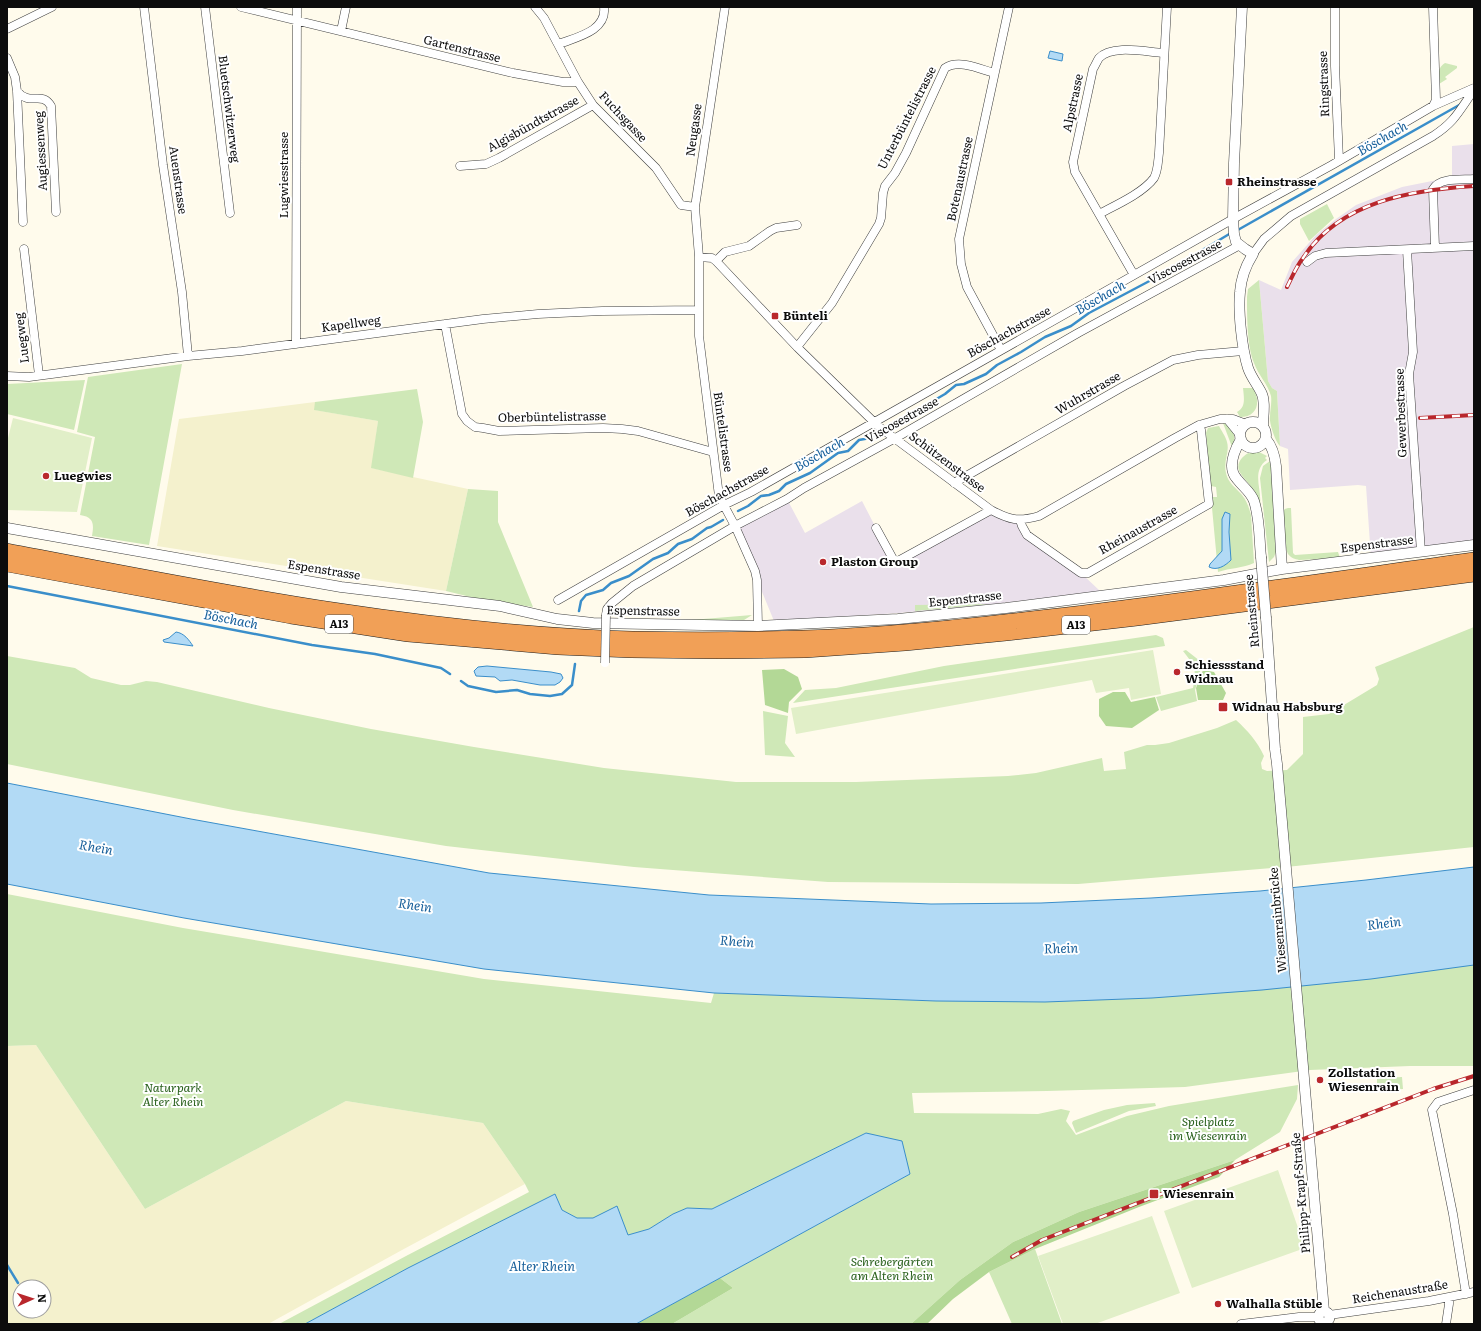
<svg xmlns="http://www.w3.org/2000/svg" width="1481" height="1331" viewBox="0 0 1481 1331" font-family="Literata,serif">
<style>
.industrial{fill:#eae0eb}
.farmland{fill:#f4f1cd;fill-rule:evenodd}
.green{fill:#cfe8b7}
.forest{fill:#b3d896}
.pitch{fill:#e1efc8}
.water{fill:#b2daf5;stroke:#3a8eca}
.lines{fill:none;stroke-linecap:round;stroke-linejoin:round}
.stream{stroke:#3a8eca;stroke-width:2.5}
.minor-casing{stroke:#3f3f3f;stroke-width:9}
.tertiary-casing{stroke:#3f3f3f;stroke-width:11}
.motorway-casing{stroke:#1d1d1d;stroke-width:16}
.minor{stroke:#fff;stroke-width:8}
.tertiary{stroke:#fff;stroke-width:10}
.motorway{stroke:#f1a057;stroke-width:15}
.rail-casing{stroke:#b9272c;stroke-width:4}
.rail{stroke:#fff;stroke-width:2.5;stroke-dasharray:8;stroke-linecap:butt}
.minor-bridge-casing{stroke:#3f3f3f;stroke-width:9;stroke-linecap:butt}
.tertiary-bridge-casing{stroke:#3f3f3f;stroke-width:11;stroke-linecap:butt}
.minor-bridge{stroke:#fff;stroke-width:8}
.tertiary-bridge{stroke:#fff;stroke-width:10}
.poi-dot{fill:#b9272c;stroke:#fff;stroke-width:1.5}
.labels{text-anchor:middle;stroke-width:4;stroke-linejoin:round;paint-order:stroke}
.shield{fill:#fff;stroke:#555;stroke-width:1}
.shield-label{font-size:11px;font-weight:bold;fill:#0c0c0c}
.street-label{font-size:12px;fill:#0c0c0c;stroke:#fff}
.poi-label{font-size:12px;font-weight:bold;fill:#0c0c0c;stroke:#fff;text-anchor:start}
.park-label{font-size:12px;font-style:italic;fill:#2b621e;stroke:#fff}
.water-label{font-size:13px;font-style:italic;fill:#18609b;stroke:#fff}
</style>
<rect width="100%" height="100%" fill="#fffbec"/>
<!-- industrial -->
<path class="industrial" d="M1474,144V545L1371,558L1366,486L1358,485L1290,490L1288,449L1280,446L1277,391L1272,388L1268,381L1259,280L1281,290L1292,262L1316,235L1336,219L1356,205L1402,187L1452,177V146Z
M787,499L805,533L862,501L876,528L898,561L991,510L1020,520L1022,526L1081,573L1100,591L995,604L899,613L774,621L735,526Z"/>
<!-- farmland -->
<path class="farmland" d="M315,402V410L378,421L372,468L468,489L446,591L157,546L179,419Z
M36,1045L145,1209L346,1101L483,1123L525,1184L402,1250L268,1324H7V1046ZM20,1287H44V1311H20Z"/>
<!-- green -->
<path class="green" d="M1445,63L1457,66V68L1445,77L1447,79L1439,84C1439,75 1437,68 1445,63Z
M1327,204L1334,218L1309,241L1300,224V219Z
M1259,280L1268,381L1272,388L1277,391L1280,446L1279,445C1275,440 1269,423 1270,417C1270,410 1272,403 1271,396C1268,384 1258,375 1254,363C1247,346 1247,316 1247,297L1248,289Z
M182,364L149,545L92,536C94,524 94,517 80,515L95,437L77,432L88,377Z
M85,380L74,430L7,414V384Z
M1243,388H1253C1261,401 1258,417 1240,417L1237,412C1246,407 1244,398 1243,388Z
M417,389L423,422L413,478L371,468L378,421L314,410L315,402Z
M1223,423C1234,427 1237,438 1232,447Z
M1219,426C1221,430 1226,437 1227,442C1230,452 1223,461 1226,473C1228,483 1236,488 1242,495C1247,501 1249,508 1251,515L1254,563C1243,568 1230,568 1218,572L1211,497H1217L1216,487L1211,486L1210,484L1206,433L1208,428Z
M1251,452H1259L1267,456L1265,458L1267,460C1251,471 1262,489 1260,504C1257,498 1255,492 1251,487C1248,482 1244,479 1241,474C1234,465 1242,455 1251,452Z
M1270,461L1271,466L1276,552L1274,557L1269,562L1260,478L1263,466Z
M468,489L498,491V522L533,607L483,600L446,591Z
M1288,508H1291L1293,553L1295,555L1338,552L1340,558L1299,560C1295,559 1291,558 1288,554C1285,548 1281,518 1283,512C1284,509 1285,509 1288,508Z
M991,604L915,611V605Z
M752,615L744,620H691Z
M1474,627V847L1296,866L1078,884L828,882L634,867L446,846L233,810L7,764V656L75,668L91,678L121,685H130L146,681L157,682L269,708L371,729L474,747L604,768L736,782H856L1008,776L1036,773L1102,758L1104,771L1126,769L1124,752L1147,745H1155L1169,743L1217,728L1236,720C1248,731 1257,741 1264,756L1261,763L1262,769L1267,771L1287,770L1303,754V717L1329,714L1377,685L1379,679L1375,667Z
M1156,635L1163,638L1165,646L793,703L805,690L836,688L944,666Z
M1186,650L1200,661V674L1195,690L1197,701L1161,711L1156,697L1193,688C1197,669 1195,666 1183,651Z
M763,711L788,716L785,743L795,757L765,755Z
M7,894L183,928L484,979L711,1003L714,993L936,1001H1074L1474,965V1066H1410L1310,1070L1185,1087L1047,1091L912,1093L914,1113L1038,1114L1061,1109L1070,1111L1066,1121L1076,1135L1127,1116L1169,1106L1298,1085L1297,1099L1280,1132L1235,1160L1079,1212L1013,1242L960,1280L911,1324H672L733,1288L720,1278L910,1174L866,1133L712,1209L687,1208L673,1214L649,1229L628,1235L593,1218H577L562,1210L555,1194L408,1268L305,1324H279L406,1256L529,1192L525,1184L483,1123L346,1101L145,1209L36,1045L7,1046Z
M1402,1077L1403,1089L1377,1091V1078Z
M1155,1103L1156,1106L1129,1111L1076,1133L1072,1123L1073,1121L1104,1110L1127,1105Z
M1035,1249L1062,1324H1012L989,1272Z"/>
<!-- forest -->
<path class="forest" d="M784,669L798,677L802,689L789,702L788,713L765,705L762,670Z
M1203,670L1214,672L1226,693L1223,700H1198L1196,688Z
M1113,692H1125L1131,702L1155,697L1159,710L1132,728L1106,726L1099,716V699Z
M1235,1160L1219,1177L1139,1207L1035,1249L989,1272L953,1299L927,1324H911L960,1280L1013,1242L1079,1212Z
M720,1278L733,1288L672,1324H636Z"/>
<!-- pitch -->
<path class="pitch" d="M13,418L92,438L77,512L7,510V442Z
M1153,650L1161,694L1131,700L1129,688L1096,693L1092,680L796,734L791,708Z
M1278,1170L1305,1248L1192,1288L1164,1211Z
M1152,1216L1180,1293L1095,1324H1063L1038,1256Z"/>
<!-- water -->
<path class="water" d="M1050,51L1063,54L1062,61L1048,58Z
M1225,512L1230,514L1229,532L1231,560C1225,566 1217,571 1209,567L1210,564L1222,551V519Z
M176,632C184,633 189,640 193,646L164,642L163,640L169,638Z
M487,666L551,672L561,674L563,678L560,682L555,685H540L512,680L500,681L495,677L476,676L474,671L478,667Z
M7,783L191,819L489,873L709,895L931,904L1041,903L1151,898L1260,891L1366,880L1474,867V965L1371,979L1262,990L1152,998L1045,1002L936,1001L714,993L484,969L184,918L7,884Z
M866,1133L902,1141L910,1174L636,1324H305L408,1268L555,1194L562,1210L577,1218H593L617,1206L628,1235L649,1229L673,1214L687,1208L712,1209Z"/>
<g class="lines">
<!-- stream -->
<path class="stream" d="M1236,231L1461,104
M885,429L945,394L956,385L964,384L986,374L997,365L1021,352L1045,337L1071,326L1089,313L1157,277L1231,233
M738,511L748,506L761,496L769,495L779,491L786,484L810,473L838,453L848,451L859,440L870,438L881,431
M7,586L312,645L375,654L441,668L450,674
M579,611L581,601L586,595L603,590L611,583L629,576L653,559L668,553L678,544L692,539L707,528L711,527L723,520
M461,681L468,686L496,692L517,690L530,694L550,696L562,694L572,685L575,664
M7,1265L18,1283"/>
<defs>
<path id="minor" d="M144,7L163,165L182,292L188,356
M205,7L230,213
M241,7L513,73L563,82H578
M535,7L544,18L578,82L593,105L656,168L681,205L695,207
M725,7L695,207L699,257V336L719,496L735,526L755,571L757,580L758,626
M1335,7V66L1339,160
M1433,7L1436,100L1433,106
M7,29L52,7
M341,31L346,7
M559,44C577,37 607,31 604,7
M7,58L15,77L17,91L23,222
M17,91C30,107 42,90 51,106L56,212
M460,166L486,164L499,158L593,105
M1099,214L1075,172L1073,162L1093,69C1095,66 1097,61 1099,58C1112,44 1146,52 1163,53
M1435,248L1433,189C1440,177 1462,180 1474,179
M24,249L39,375
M1407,250L1413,352L1409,374L1421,552
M1253,254L1264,239L1291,216L1433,136C1455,122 1459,111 1474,90
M699,257L712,258L716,261L797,347L878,426L991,510C1010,520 1018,522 1039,516L1175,438L1199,425L1220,419H1233L1246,424
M716,261L725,252L749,246L770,231L776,228L797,225
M1307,262L1315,256L1326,253L1474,246
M1134,275L1099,214C1116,205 1143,193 1154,178C1158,171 1158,161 1159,153L1167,7
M445,324L462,414L467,421L475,427L483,428L499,431L603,428L622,429L638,431L713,452
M296,344L297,7
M797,347L832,303L879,224L881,218L883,193L885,186L895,173L906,153L945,68C959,59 980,69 994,73
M1001,350L967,287L961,264L959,239L1009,7
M7,376L29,377L188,356L242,351L483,319L538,314L602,311L699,310
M1227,419L1240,435
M954,483L1124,386L1173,360L1198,355L1243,351
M1020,520L1022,526L1027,535L1081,573H1088L1209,504L1201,430L1199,425
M876,528L893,559L898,561L991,510
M558,600L724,505L751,492L1233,219L1332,165L1433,106L1474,88
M606,615L607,609L612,603L633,586L735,526L787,499L804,488L899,436L1078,333L1240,245
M1466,1294L1453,1214L1432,1110L1438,1102L1474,1090
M1329,1315L1429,1301L1474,1292
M1241,1324L1299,1317H1319
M1446,1324L1449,1304V1297"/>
<path id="tertiary" d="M1242,7L1234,163L1233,219L1234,234L1236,242L1245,249L1253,254C1246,265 1241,279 1240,292C1238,312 1242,349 1248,368C1251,377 1257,384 1261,392C1266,401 1263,416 1263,426
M1240 435a13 13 0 1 1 26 0a13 13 0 1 1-26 0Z
M1241,439C1234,451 1227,468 1237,479C1243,487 1251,492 1254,501C1260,519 1259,538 1261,557
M1266,439C1272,446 1275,457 1276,466L1282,569
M7,528L341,587L500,606L557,619L593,623L758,626L898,619L1006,608L1224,580L1282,569L1474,545
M1266,618L1275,749L1277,764L1324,1311
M1318.5 1317a5.5 5.5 0 1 1 11 0a5.5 5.5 0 1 1-11 0Z"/>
<path id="motorway" d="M7,551C214,591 421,633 632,639C688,640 746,640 803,638C897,635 990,624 1084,613C1214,597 1344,578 1474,560
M7,564L291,616L408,634L558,647L631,650L719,651L805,650L905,643L1006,633L1137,618L1474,574"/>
</defs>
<!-- minor casing -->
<use href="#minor" class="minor-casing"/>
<!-- tertiary casing -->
<use href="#tertiary" class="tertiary-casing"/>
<!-- motorway casing -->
<use href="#motorway" class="motorway-casing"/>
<!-- minor -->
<use href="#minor" class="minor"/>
<!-- tertiary -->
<use href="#tertiary" class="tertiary"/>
<!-- motorway -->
<use href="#motorway" class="motorway"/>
<defs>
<path id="rail" d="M1287,287C1292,277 1296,267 1303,258C1340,201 1412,190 1474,186
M1420,418L1474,415
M1012,1257L1042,1240L1433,1089L1474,1076"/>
</defs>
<!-- rail casing -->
<use href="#rail" class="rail-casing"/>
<!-- rail -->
<use href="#rail" class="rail"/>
<defs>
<path id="minor-bridge" d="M605,663L606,615"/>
<path id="tertiary-bridge" d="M1261,557L1266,618"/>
</defs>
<!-- minor-bridge casing -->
<use href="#minor-bridge" class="minor-bridge-casing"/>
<!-- tertiary-bridge casing -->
<use href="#tertiary-bridge" class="tertiary-bridge-casing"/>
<!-- minor-bridge -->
<use href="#minor-bridge" class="minor-bridge"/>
<!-- tertiary-bridge -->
<use href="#tertiary-bridge" class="tertiary-bridge"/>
</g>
<!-- markers -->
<g class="poi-dot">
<rect x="1225" y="178" width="8" height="8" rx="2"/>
<rect x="771" y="312" width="8" height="8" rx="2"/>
<circle cx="46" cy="476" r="4"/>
<circle cx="823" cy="562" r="4"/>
<circle cx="1177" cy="672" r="4"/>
<rect x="1218" y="702" width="10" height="10" rx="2"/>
<circle cx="1320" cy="1080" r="4"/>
<rect x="1149" y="1189" width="10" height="10" rx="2"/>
<circle cx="1218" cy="1304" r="4"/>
</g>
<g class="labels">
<!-- shield labels -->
<g class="shield">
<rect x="325" y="615" width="28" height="18" rx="3"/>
<rect x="1062" y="616" width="28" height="18" rx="3"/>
</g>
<g class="shield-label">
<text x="339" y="628">A13</text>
<text x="1076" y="629">A13</text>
</g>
<!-- street labels -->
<g class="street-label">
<text transform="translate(462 49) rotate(14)" y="4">Gartenstrasse</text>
<text transform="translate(1324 84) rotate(-92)" y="4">Ringstrasse</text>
<text transform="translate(1073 103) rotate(-78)" y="4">Alpstrasse</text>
<text transform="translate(229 109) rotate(83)" y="4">Bluetschwitzerweg</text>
<text transform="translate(623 117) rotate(47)" y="4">Fuchsgasse</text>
<text transform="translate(907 118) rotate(-63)" y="4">Unterbüntelistrasse</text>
<text transform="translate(533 124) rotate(-29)" y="4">Algisbündtstrasse</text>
<text transform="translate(694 130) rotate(-82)" y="4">Neugasse</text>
<text transform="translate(41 151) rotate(-93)" y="4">Augiessenweg</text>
<text transform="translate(284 175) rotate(-90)" y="4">Lugwiesstrasse</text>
<text transform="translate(960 179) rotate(-78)" y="4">Botenaustrasse</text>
<text transform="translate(178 180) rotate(82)" y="4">Auenstrasse</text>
<text transform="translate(1185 262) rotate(-28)" y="4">Viscosestrasse</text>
<text transform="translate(351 324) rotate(-8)" y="4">Kapellweg</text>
<text transform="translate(1009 332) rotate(-29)" y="4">Böschachstrasse</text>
<text transform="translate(22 338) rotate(-97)" y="4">Luegweg</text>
<text transform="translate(1088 393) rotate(-30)" y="4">Wuhrstrasse</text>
<text transform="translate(1401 413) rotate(-92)" y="4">Gewerbestrasse</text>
<text transform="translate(552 417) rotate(-1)" y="4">Oberbüntelistrasse</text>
<text transform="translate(902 420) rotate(-29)" y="4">Viscosestrasse</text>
<text transform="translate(723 432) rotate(82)" y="4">Büntelistrasse</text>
<text transform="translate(947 462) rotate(37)" y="4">Schützenstrasse</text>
<text transform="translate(727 491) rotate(-29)" y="4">Böschachstrasse</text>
<text transform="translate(1138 530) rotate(-29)" y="4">Rheinaustrasse</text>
<text transform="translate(1377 544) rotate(-7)" y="4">Espenstrasse</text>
<text transform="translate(324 570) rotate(9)" y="4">Espenstrasse</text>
<text transform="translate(965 599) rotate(-6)" y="4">Espenstrasse</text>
<text transform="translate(643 611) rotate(1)" y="4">Espenstrasse</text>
<text transform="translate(1252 611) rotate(-95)" y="4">Rheinstrasse</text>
<text transform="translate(1278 920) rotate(-95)" y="4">Wiesenrainbrücke</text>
<text transform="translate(1301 1193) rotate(-95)" y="4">Philipp-Krapf-Straße</text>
<text transform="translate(1400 1292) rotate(-9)" y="4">Reichenaustraße</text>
</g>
<!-- poi labels -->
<g class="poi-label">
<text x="1237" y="186">Rheinstrasse</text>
<text x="783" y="320">Bünteli</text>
<text x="54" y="480">Luegwies</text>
<text x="831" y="566">Plaston Group</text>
<text x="1185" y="669">Schiessstand<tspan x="1185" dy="14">Widnau</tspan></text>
<text x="1232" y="711">Widnau Habsburg</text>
<text x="1328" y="1077">Zollstation<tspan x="1328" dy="14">Wiesenrain</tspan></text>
<text x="1163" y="1198">Wiesenrain</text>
<text x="1226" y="1308">Walhalla Stüble</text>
</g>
<!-- park labels -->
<g class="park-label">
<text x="173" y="1092">Naturpark<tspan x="173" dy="14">Alter Rhein</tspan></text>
<text x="1208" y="1126">Spielplatz<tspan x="1208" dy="14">im Wiesenrain</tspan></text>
<text x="892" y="1266">Schrebergärten<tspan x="892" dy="14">am Alten Rhein</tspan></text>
</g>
<!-- water labels -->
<g class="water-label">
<text transform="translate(1382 138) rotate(-30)" y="5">Böschach</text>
<text transform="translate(1100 297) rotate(-30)" y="5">Böschach</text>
<text transform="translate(819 454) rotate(-30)" y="5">Böschach</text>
<text transform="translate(231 619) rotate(11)" y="5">Böschach</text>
<text transform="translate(96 847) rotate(10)" y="5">Rhein</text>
<text transform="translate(415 905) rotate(8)" y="5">Rhein</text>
<text transform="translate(1384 923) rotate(-7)" y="5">Rhein</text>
<text transform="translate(737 941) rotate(4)" y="5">Rhein</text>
<text transform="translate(1061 948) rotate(-2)" y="5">Rhein</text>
<text x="542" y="1271">Alter Rhein</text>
</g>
</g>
<!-- border -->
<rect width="1481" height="1331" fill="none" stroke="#0c0c0c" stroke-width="16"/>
<!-- north arrow -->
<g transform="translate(32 1299) rotate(87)"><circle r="19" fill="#ffffff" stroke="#9e9e9e"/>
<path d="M0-3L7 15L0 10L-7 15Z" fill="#b9272c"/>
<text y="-6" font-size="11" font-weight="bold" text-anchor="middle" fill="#0c0c0c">N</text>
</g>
</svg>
